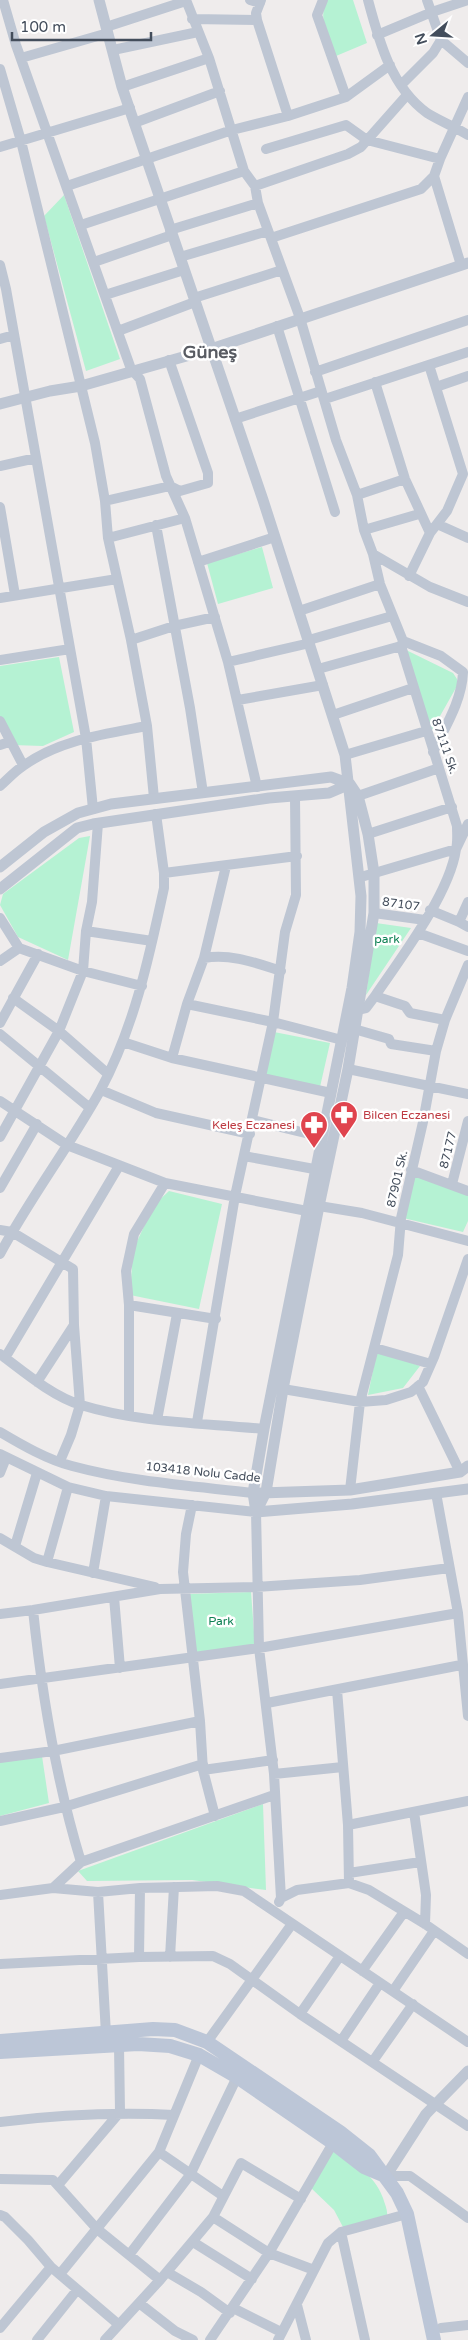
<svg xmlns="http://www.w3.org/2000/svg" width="468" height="2340" viewBox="0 0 468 2340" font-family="'Varela Round',sans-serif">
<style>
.green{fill:#b5f2d3}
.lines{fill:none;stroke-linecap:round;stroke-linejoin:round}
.minor{stroke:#bec6d3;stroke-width:10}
.tertiary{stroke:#bec6d3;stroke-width:11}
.secondary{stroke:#bcc6d7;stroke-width:14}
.labels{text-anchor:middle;stroke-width:5;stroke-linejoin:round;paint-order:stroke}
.street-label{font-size:12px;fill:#434d5b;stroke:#fff}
.park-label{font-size:12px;fill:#0f8154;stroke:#fff}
.health-label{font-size:12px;fill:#be3a42;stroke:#fff;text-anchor:start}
.district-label{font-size:18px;font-weight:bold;fill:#585b62;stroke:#fff}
</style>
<rect width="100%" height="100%" fill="#efecec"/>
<!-- green -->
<path class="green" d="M327,0H353L367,43L336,56C329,38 317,19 327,0Z
M64,195L120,359L86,371L44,216Z
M262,547L273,588L218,604L207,563Z
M404,649L453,673L457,679V686L431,732Z
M59,657L74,732L43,746L12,745L0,716V666Z
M90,836L68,960L18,937L0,905L3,894L79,838Z
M376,923L411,928L366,995Z
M274,1032L330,1043L320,1087L265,1075Z
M412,1174L468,1194V1221L463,1232L403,1218Z
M169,1191L222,1204L199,1309L130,1295L133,1250L154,1205Z
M377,1350L420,1366L403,1388L368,1395Z
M251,1592L255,1645L196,1653L187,1594Z
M42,1756L49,1803L0,1816V1762Z
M263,1804L266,1890L192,1880L87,1881L78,1871Z
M332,2151C355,2165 373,2172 383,2198C385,2205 388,2210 387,2217L343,2227L334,2210L310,2187Z"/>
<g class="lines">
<!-- minor -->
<path class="minor" d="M3,0L16,45L131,369L140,379L166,476L185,518L228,662L257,787
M186,0L209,58L244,171L255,186L258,203L300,318L336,440L357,495L364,530L373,554L380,584L403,641L401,646L457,826C457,834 458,842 456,849C450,893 401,958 375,996L366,1008L357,1010
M250,0L260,3
M261,0L256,13L257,20L288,116
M323,0L317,15L346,97
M368,0C379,41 391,87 427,113C440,121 455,127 468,135
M427,0L441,40L468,63
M192,19L257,20
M106,27L186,1
M377,35L432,12L468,0
M113,50L198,32
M21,58L108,33
M0,69L21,141L95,443L105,501L108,538L131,640L147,726L154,798
M401,85L433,53L441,40
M122,87L209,58
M134,123L220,91
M0,147L130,108
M266,149L346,125L367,140L440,159
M434,176L461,265
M67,186L232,130L288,116L346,97L390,65
M255,186L348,154L361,147L407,95
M81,225L244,171
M170,230L258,203
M271,238L421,189L434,176L440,159L468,97
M180,257L268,231
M94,262L172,235
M0,265L6,289L86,738L93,809
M105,295L184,270
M194,298L282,270
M277,326L335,512
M118,331L195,302
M0,339L14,335
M429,365L463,474L447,511L437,524
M315,372L468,320
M375,382L405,479L430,533L437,524L468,538
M436,387L468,376
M325,399L468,352
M235,419L321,391
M0,466L36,458
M357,495L405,479
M105,501L170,486L180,491L208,483V473L169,360
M0,507L15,595
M156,525L190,708L203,793
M364,530L419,514
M108,538L185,518
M373,554L430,587L468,602
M198,562L275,537
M409,576L430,533
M0,598L117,579
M299,611L380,584
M131,640L174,626L215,617
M309,640L392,616
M403,641L441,656L463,672C462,701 445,727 433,752
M0,660L70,649
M228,662L310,643
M318,669L401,646
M238,700L323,685
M333,715L413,688
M0,721L23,765
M0,745L9,742
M345,755L426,731
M0,786C8,779 15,771 23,766C59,740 105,734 147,726
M358,796L439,768
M368,834L452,807
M164,873L297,856
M361,877L456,849L468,824
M468,902L459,922L468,927
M430,910L459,922
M374,913L425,920
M0,918L19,948L83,971L142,986
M86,931L152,941
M418,933L468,951
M204,958C230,953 256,963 281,971
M0,961L19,948
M375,996L405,1006L410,1013L445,1020
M13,998L59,1031L108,1074
M187,1004L273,1022L342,1040
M0,1023L38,954
M354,1029L389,1039L391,1044L436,1051
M0,1034L90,1108
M123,1042L172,1058L331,1093
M172,1058L187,1004L204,958L226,866
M348,1069L468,1094
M101,1090L156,1113L250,1134
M0,1101L67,1145L165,1183L307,1211
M252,1120L322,1137
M0,1137L59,1031L83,971L86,931L92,902L98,823
M244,1156L314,1169
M411,1170L468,1191
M452,1184L468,1121
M0,1188L37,1124
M319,1206L362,1213L468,1241
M0,1230L12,1232L73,1269L74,1325L80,1405L71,1435L60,1461
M0,1254C30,1198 69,1147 100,1091C134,1028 149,958 164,888V873L156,814
M129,1305L216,1319
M375,1348L431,1364
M0,1354C24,1372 52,1396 81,1405C139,1423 204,1423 264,1429
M5,1358L119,1166
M37,1382L74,1325
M418,1386L460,1472
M283,1389L360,1402L386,1400L411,1392L423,1382L434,1357L468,1259
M129,1415V1305L126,1271L134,1234L165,1183
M157,1420L177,1314
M197,1422L235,1196L273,1022L285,932L296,895L295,797
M0,1432C22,1445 48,1460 72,1466C131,1482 193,1486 253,1493
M0,1454L68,1487L106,1496L256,1512L259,1648L274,1774L281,1898
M0,1473L6,1458
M350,1490L360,1402L398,1255L401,1218L423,1122L436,1051L445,1020L468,965
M436,1493L458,1613L468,1716
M192,1505L186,1534L183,1572L200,1721L203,1770L215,1816
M0,1538L34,1558L47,1562L155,1587
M15,1546L37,1473
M47,1562L68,1487
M93,1573L106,1496
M114,1597L120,1668
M33,1610C42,1696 56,1780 81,1862
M0,1614L33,1610L160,1589L256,1587L360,1580L449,1568
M0,1684L259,1648L458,1613
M337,1690L348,1825L349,1883
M267,1703L461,1665
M0,1758L53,1751L200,1721
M203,1770L273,1760
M274,1774L343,1767
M414,1812L426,1895L425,1924
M0,1821L64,1807L203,1764
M348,1825L468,1801
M349,1873L420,1862
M53,1888L81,1862L274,1795
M98,1892L106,2034
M0,1895L53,1888L98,1892L140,1888L217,1886L244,1891L468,2042
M279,1902L281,1898L297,1890L349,1883L369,1890L425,1924L468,1954
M139,1957L140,1888
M170,1957L174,1887
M0,1964L139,1957L213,1956L230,1964L300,2014L468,2126
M362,1971L404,1912
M393,1991L434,1931
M300,2014L340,1956
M341,2041L380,1983
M207,2042L292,1924
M373,2061L413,2004
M0,2122C58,2115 115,2112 174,2115
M159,2152L223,2196
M386,2176H410L468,2218
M0,2179L53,2180L97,2229L160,2280
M58,2185L120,2112L119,2046
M0,2215L5,2217L28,2240L51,2267L118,2324
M213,2217L269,2253L314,2270
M341,2232L365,2340
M193,2242L252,2279
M129,2255L190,2175L237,2077
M167,2272L201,2292L230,2313
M60,2274L159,2152L199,2055
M139,2303L175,2331L193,2340
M297,2305L306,2340
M233,2308L281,2332
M0,2328L51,2267
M441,2328L468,2325
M37,2340L77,2290
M105,2340L160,2280L213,2217L241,2163L301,2199
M210,2340L269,2253L333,2143
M278,2340L328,2243L341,2232L407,2214"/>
<!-- tertiary -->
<path class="tertiary" d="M99,0L122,87L263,500L345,755L361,896L360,932L352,988L264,1429L253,1493L256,1512
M0,404L50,391L81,386L211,349L468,263
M0,867L44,832L78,813L111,804L331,777L350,784L358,796L368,834L374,873V913L348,1069L319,1206L283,1389L266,1492L256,1512
M0,889L77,828L93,824L269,798L329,793L350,784
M261,1493L350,1490L460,1472L468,1466
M256,1512L352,1504L468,1489
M386,2176L426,2114L468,2071"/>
<!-- secondary -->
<path class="secondary" d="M0,2041L153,2029L175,2030L207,2042L340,2132L369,2155L397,2193L407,2214L434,2340
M0,2052L138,2044L170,2046L199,2055L237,2077L333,2143L364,2167L383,2175"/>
</g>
<!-- icons -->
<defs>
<symbol id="pharmacy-pin" viewBox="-11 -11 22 30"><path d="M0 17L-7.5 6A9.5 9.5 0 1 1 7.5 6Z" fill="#e0444e" stroke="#fff"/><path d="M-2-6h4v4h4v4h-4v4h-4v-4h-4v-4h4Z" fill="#fff"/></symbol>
</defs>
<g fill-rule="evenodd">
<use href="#pharmacy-pin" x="328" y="1099" width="32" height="43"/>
<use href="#pharmacy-pin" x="298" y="1109" width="32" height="43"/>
</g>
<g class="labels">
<!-- street labels -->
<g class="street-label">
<text transform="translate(445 746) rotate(71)" y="4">87111 Sk.</text>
<text transform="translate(401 904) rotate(8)" y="4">87107</text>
<text transform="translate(448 1150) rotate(-76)" y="4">87177</text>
<text transform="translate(397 1179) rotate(-77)" y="4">87901 Sk.</text>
<text transform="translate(203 1472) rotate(6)" y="4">103418 Nolu Cadde</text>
</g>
<!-- park labels -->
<g class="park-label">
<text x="387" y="943">park</text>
<text x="221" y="1625">Park</text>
</g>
<!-- health labels -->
<g class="health-label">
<text x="363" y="1119">Bilcen Eczanesi</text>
<text x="295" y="1129" text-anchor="end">Keleş Eczanesi</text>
</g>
<!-- district labels -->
<g class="district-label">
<text x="210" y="358">Güneş</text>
</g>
</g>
<!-- north arrow -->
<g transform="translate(433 35) rotate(252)" stroke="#ffffff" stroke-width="4" paint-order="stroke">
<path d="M0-4L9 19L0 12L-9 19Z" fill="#434d5b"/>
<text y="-8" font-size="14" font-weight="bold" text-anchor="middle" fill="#434d5b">N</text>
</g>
<!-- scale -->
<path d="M12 32v8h139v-8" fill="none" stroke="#434d5b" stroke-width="2.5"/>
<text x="20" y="32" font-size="15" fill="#434d5b" stroke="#ffffff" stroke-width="4" paint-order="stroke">100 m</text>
</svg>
